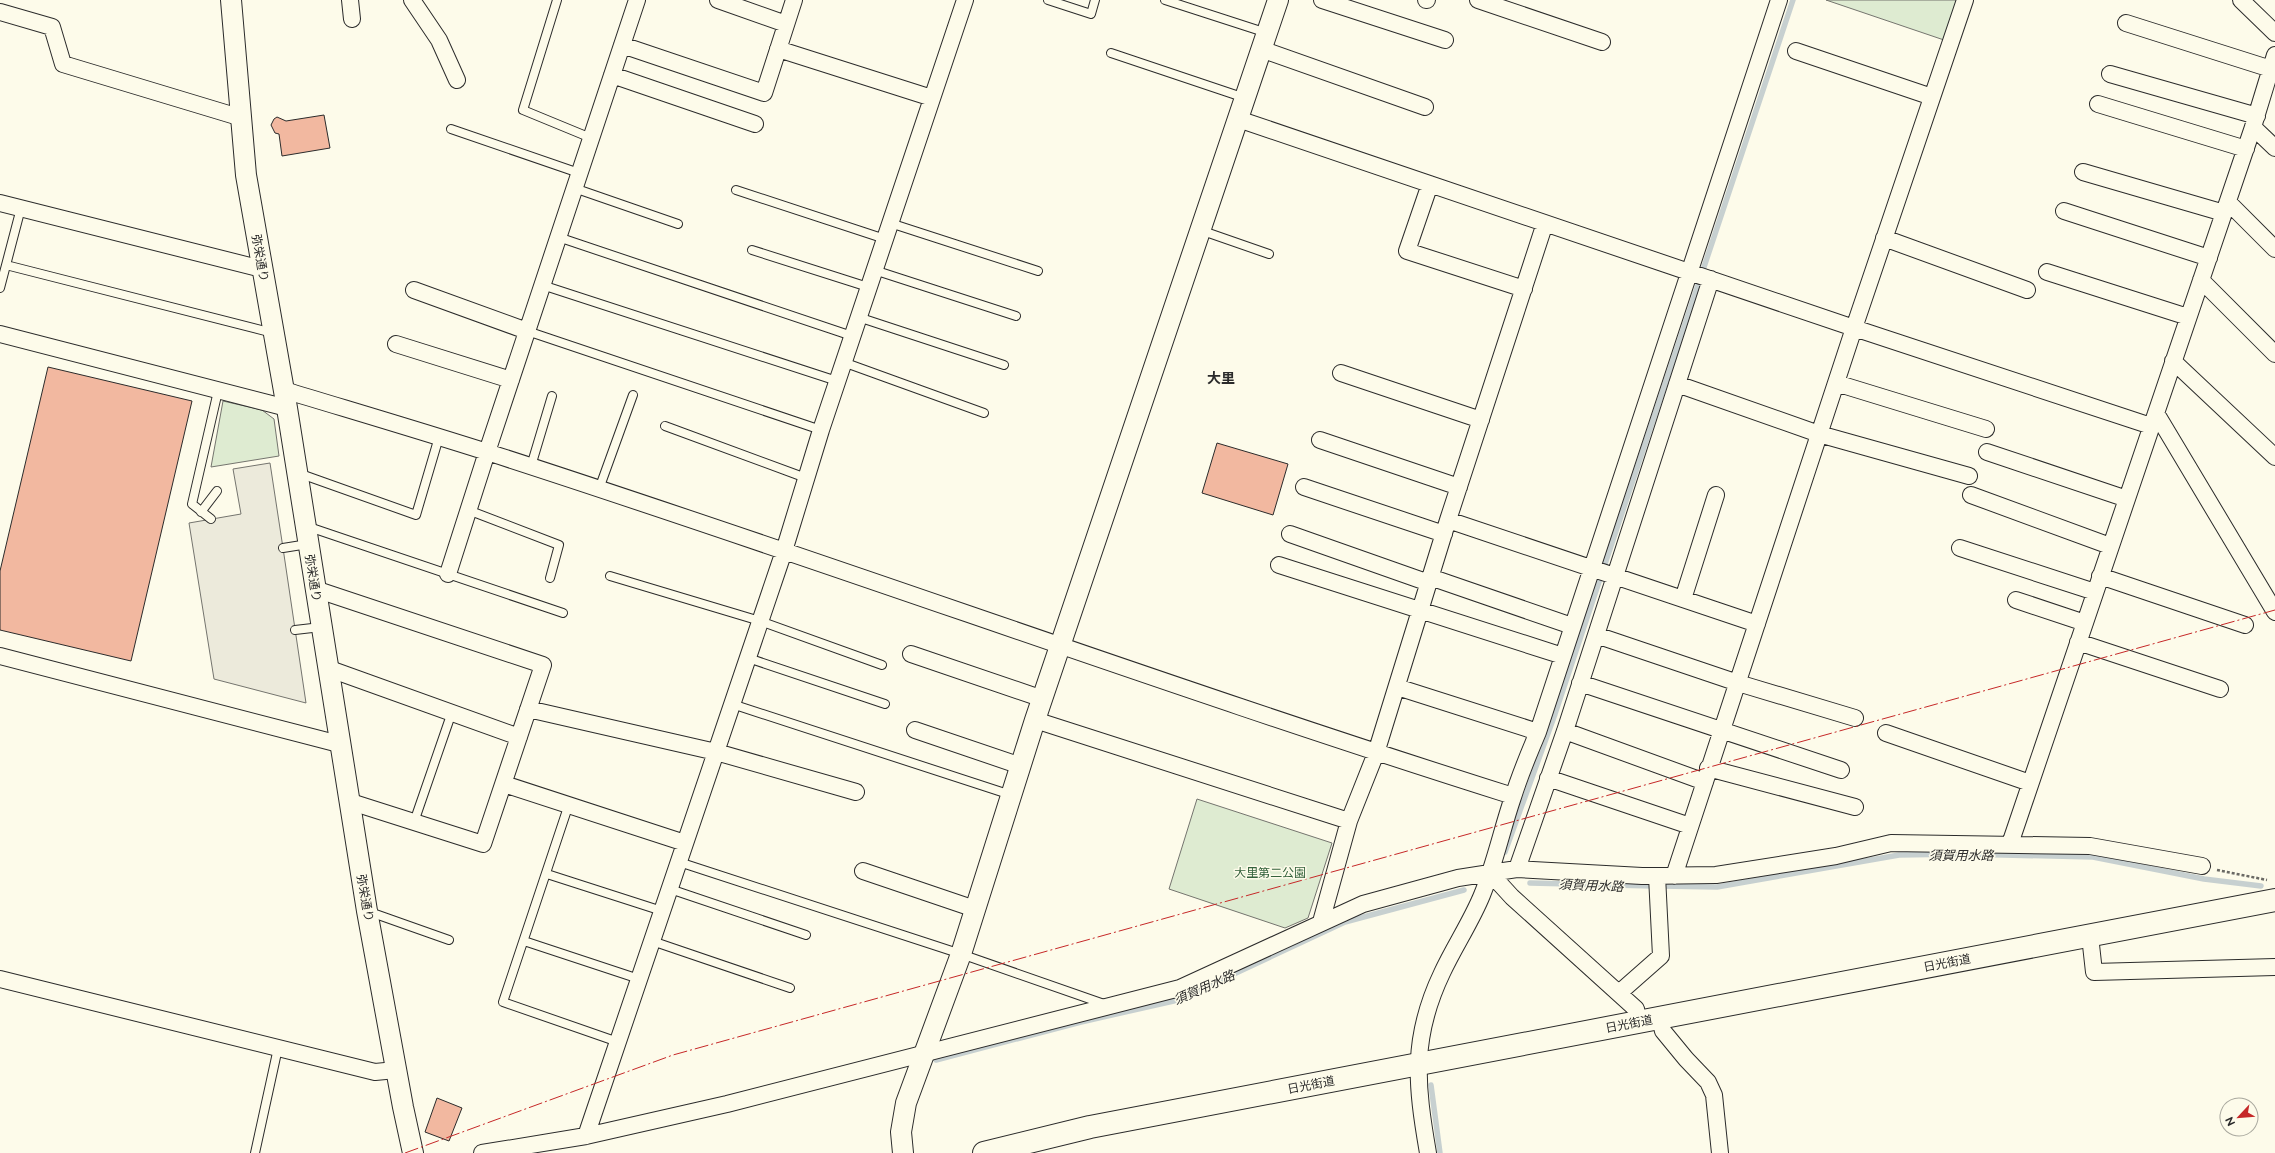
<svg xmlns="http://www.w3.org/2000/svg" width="2275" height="1153" viewBox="0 0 2275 1153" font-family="Raleway,'Noto Sans JP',sans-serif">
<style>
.green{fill:#deebd1;stroke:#74746e}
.parking{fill:#eceadb;stroke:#74746e}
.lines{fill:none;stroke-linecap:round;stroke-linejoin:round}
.stream{stroke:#c7d0d0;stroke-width:5.5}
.building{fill:#f2b8a0;stroke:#2b2b2b}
.service-casing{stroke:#2b2b2b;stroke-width:10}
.minor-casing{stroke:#2b2b2b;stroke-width:18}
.tertiary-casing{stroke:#2b2b2b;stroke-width:22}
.primary-casing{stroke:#2b2b2b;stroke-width:24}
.path{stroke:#6a6964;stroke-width:2.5;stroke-dasharray:3 2;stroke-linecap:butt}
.service{stroke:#fdfbea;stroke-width:8}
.minor{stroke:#fdfbea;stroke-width:16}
.tertiary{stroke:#fdfbea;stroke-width:20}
.primary{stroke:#fdfbea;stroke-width:22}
.power{stroke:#c62828;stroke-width:1;stroke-dasharray:14 3 2 3;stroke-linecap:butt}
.labels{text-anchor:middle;stroke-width:3;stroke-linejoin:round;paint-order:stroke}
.street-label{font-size:12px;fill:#2b2b2b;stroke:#fdfbea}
.park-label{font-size:12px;fill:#34623c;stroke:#fdfbea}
.water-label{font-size:13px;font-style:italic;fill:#2b2b2b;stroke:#fdfbea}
.quarter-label{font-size:14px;font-weight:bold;fill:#2b2b2b;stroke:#fdfbea}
</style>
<rect width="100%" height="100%" fill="#fdfbea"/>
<!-- green -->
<path class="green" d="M1826,0H1957L1944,40Z
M223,401L262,410L274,419L279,456L211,467Z
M1197,799L1332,843L1308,918L1285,928L1169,889Z"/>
<!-- parking -->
<path class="parking" d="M270,463L283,548L306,703L214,679L189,523L241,514L233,469Z"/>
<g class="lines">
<!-- stream -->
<path class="stream" d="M1505,852L1555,714L1793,0
M1530,883L1653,886
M1661,886L1717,887L1899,855L1961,854L2093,857L2204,879L2261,886
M936,1060L1081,1022L1178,1000L1345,922L1464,890
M1431,1085L1440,1153"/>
</g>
<!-- building -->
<path class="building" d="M324,115L330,148L282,156L279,134L275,133L271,125L274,119L277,117L286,121Z
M48,367L192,401L131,661L0,630V571Z
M1217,443L1288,464L1273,515L1202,493Z
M437,1098L462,1108L449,1141L425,1132Z"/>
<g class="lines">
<defs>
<path id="service" d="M557,0L523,110L591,138
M1048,0L1091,14L1095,0
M1165,0L1267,33
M1111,53L1245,98
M451,129L579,173
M574,188L678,224
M736,190L885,239
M890,223L1038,271
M1200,230L1269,254
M558,237L852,336
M752,250L868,287
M6,265L273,333
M874,270L1016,316
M542,285L837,381
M0,288L21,208
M858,317L1004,365
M527,331L821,430
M843,362L984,413
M665,426L806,478
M531,466L552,396
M298,473L416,515L439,437
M599,489L633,395
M468,510L559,545L550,578
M201,512L217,491
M211,519L192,504L218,391
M306,526L563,613
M283,548L308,544
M610,576L760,621L882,665
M295,630L321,627
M748,658L885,704
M732,704L1011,795
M569,804L503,1002L618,1042
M414,822L452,712
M679,862L961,954L1107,1005
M547,874L662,911
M670,889L806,935
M367,911L449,940
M524,941L639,979
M652,941L790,988
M255,1153L278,1048"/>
<path id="minor" d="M350,0L352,19
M412,0L439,40L457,80
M718,0L786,24
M1322,0L1445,40
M1426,0H1427
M1478,0L1602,42
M2241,0L2275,33
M0,12L52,27L63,64L242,118
M2126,23L2271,69
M622,45L764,93L794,0
M778,49L932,98
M1261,49L1425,107
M1796,51L1932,97
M2110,74L2257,116
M612,75L755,124
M2098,104L2246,149
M1238,119L1854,328L2151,426
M2253,127L2275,148
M2083,172L2224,213
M1430,184L1407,251L1524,289
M2228,202L2275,249
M0,203L262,269
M2064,211L2209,258
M1884,238L2027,290
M2047,272L2188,317
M2201,280L2275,354
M414,290L527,331
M0,334L287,408
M396,344L511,380
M2173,361L2275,457
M1341,373L1481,420
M1836,383L1986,429
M1677,384L1819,434L1969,476
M284,390C353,411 421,431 490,453C832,563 1170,688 1513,796
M2156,413L2275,612
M1320,440L1459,487
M1987,452L2127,499
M1304,487L1444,534
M1971,495L2110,546
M1448,520L1757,624
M1290,534L1429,583
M1960,548L2095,592
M1279,565L1563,656
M448,574L487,452L637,0
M2100,576L2245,625
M1430,577L1572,626
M315,589L543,665L483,844L348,801
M1683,599L1716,495
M2016,600L2085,623
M1596,635L1738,683L1855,718
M2078,642L2220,689
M911,654L1043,699
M0,656L339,744
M327,668L519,737
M1580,683L1841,770
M1397,687L1538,732
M528,709L716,752L856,792
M1035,720L1349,821
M915,730L1021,766
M1565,731L1705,782
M1886,733L2030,783
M1708,768L1855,807
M1548,778L1690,826
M504,784L685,843
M2010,844L2253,127L2275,55
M1517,869L1565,731L1711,279
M863,871L975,909
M1490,873L1517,869L1642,876L1716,875L1836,856L1891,843L2090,846L2202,866
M1674,876L1854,328L1965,0
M1321,922L1349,821L1376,753L1448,520L1545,223
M2090,936L2094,972L2275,967
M0,979L375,1072L396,1070
M1619,993L1661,956L1657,876
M1660,1019L1663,1031L1686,1059L1708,1082L1714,1095L1720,1153
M586,1136L784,551L821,430L965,0
M482,1153L586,1136L727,1104L1180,988L1363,904L1458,878L1490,873L1512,897L1636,1009L1639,1023
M1428,1153C1416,1084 1411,1038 1442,973C1454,947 1471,922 1482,895C1495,863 1502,829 1513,797C1520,775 1529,753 1538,732L1779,0"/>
<path id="tertiary" d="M231,0L246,175L287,408L367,911L403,1107L413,1153
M903,1153L901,1132L906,1103L961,954L1035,720L1278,0"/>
<path id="primary" d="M984,1153L1090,1127L2275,900"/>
</defs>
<!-- service casing -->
<use href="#service" class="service-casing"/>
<!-- minor casing -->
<use href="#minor" class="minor-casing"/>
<!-- tertiary casing -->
<use href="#tertiary" class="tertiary-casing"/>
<!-- primary casing -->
<use href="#primary" class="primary-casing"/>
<!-- path -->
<path class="path" d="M2217,870L2267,880"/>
<!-- service -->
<use href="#service" class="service"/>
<!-- minor -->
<use href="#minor" class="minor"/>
<!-- tertiary -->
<use href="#tertiary" class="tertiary"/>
<!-- primary -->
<use href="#primary" class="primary"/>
<!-- power -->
<path class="power" d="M405,1153L673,1055L2275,610"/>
</g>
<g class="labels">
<!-- street labels -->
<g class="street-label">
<text transform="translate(260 258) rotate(80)" y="4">弥栄通り</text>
<text transform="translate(313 578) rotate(81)" y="4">弥栄通り</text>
<text transform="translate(365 898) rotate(80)" y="4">弥栄通り</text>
<text transform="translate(1947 963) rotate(-11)" y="4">日光街道</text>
<text transform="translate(1629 1024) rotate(-11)" y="4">日光街道</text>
<text transform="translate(1311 1085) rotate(-11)" y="4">日光街道</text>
</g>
<!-- park labels -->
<g class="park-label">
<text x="1270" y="877">大里第二公園</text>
</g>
<!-- water labels -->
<g class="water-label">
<text x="1961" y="860">須賀用水路</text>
<text transform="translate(1591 885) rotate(2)" y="5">須賀用水路</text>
<text transform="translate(1204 987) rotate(-24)" y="5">須賀用水路</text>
</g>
<!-- quarter labels -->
<g class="quarter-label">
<text x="1221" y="383">大里</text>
</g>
</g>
<!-- north arrow -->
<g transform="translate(2239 1117) rotate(244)"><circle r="19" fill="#fdfbea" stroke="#a9a89e"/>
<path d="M0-3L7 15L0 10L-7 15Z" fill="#c62828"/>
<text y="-6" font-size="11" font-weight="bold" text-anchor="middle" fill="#2b2b2b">N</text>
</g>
</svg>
